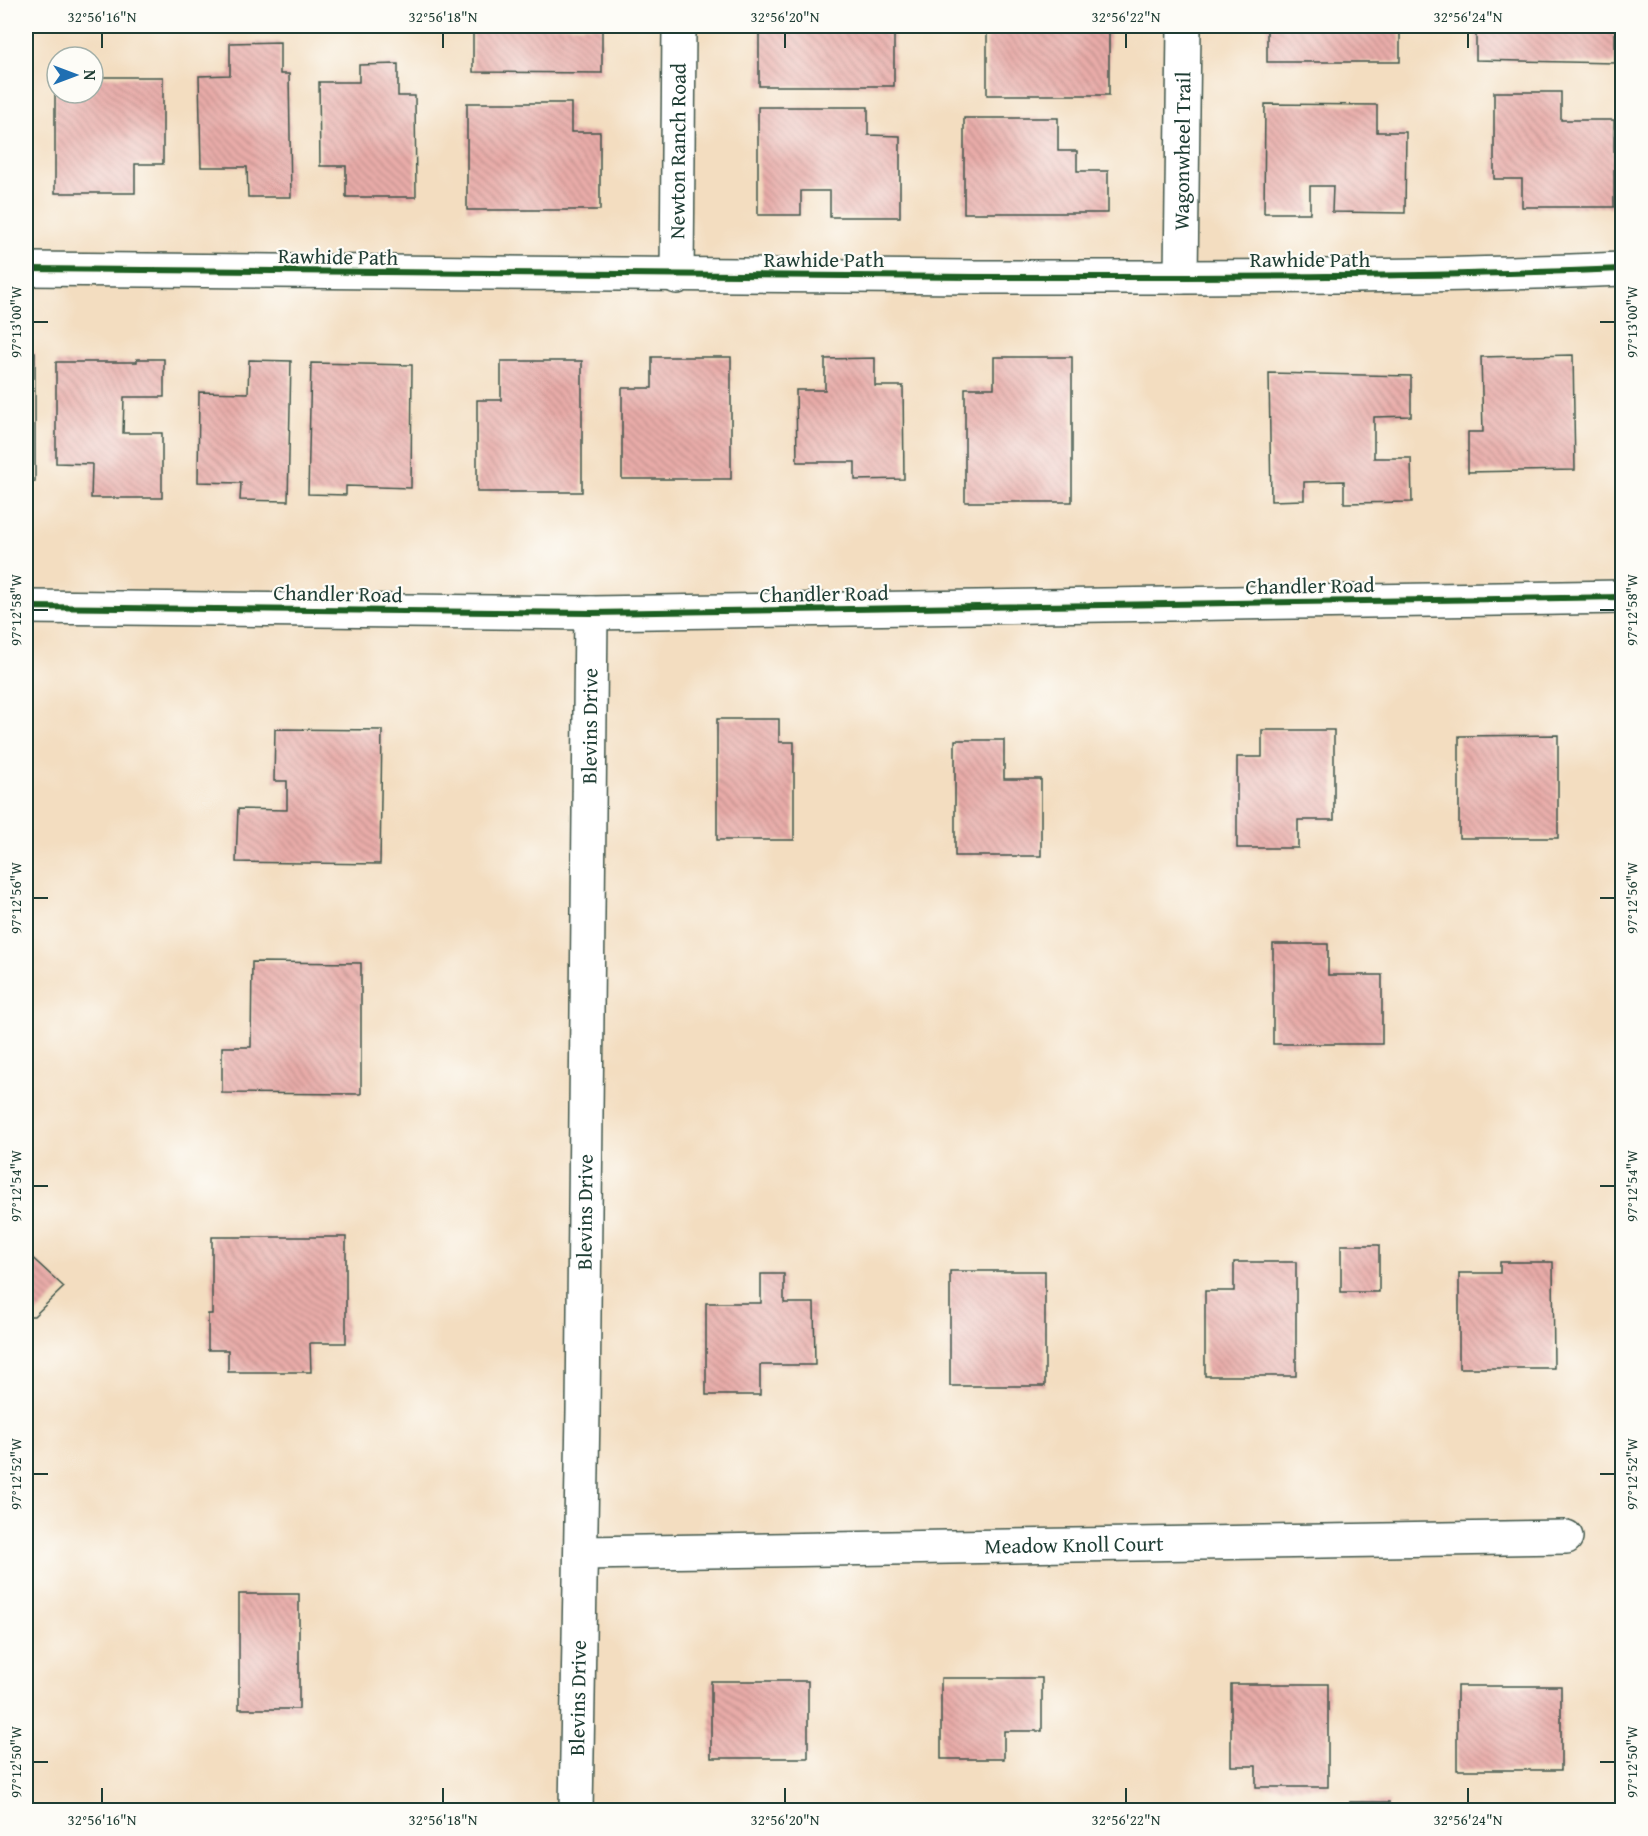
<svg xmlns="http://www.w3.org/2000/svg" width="1648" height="1836" viewBox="0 0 1648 1836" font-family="'Gentium Book Plus',serif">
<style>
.building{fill:url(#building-back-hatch)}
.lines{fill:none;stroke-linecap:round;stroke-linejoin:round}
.minor-casing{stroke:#3f5549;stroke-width:36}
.minor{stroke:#fff;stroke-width:33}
.cycleway-casing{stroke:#fdfcf7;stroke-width:10}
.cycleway{stroke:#1b5e20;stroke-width:6}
.ticks{fill:none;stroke:#1f3d34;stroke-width:2}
.labels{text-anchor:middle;stroke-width:4.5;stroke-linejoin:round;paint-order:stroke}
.street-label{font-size:21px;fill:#1f3d34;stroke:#fdfcf7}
.neatline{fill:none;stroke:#1f3d34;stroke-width:2}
.ticks-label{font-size:15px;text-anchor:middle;fill:#1f3d34}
</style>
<defs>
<pattern id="building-back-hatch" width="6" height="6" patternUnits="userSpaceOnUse" patternTransform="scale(1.5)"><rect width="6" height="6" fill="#e9aca9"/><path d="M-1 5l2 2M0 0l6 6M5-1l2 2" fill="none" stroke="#bc8d8a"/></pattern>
</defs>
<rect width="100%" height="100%" fill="#fdfcf7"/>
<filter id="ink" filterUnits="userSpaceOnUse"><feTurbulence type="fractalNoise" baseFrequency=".0167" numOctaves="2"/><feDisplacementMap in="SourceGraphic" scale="12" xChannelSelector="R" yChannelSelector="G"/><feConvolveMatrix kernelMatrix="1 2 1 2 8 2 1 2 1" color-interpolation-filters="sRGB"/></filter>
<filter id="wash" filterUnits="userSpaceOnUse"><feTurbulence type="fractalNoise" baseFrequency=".008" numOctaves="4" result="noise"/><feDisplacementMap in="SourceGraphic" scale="24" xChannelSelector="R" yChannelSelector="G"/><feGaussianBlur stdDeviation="1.35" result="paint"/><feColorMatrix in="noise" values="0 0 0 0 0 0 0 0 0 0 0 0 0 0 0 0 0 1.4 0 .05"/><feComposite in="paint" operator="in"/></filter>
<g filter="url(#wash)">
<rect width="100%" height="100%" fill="#f3ddc0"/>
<g id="blocks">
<!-- building -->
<path class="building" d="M473,26H602V73L473,72Z
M759,26H894V86H759Z
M987,26H1109V95H987Z
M1267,26H1400V62H1267Z
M1502,26H1615V63L1476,60V29H1502Z
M280,42V74H289L291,197H248L247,167H201L199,76L230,75V43Z
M398,64V96H415L416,197H346V166H320L319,82H359V65Z
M26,67H31V163H26Z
M93,77H163V164H135V193H55V93H93Z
M1494,92H1561V120H1614V207H1522V179H1494Z
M467,103H571V132H600V210H467Z
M1265,104L1377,105V132H1406L1405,213L1332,212L1333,186H1310V213H1264Z
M758,107H868V135L900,136V217H830V191H801V215H758Z
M964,118H1058V151H1077V171H1108V213H964Z
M26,352H35V482H26Z
M1573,355L1575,470L1468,472V432H1483L1481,357Z
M652,357H731V479H622V388H652Z
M994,357H1072V502H965V388H994Z
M875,358V386H903L904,479L855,480V462H797L796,390H825V359Z
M137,359H164V397H124L123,433H162V498H91L92,464L56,463V362H137Z
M249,360L291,361L288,501L240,500L241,483L198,482L199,392L248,393Z
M501,361H582V492H477V400H501Z
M311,363L412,365L411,488L346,486V495L308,494Z
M1269,373L1411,376V416L1374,417V458H1411L1412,502L1344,503V481L1304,482V500L1271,501Z
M717,719H779V742H794V840H717Z
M275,729L382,730L380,864L236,862L238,809L287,810V781H274Z
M1262,730H1334V820H1298V848H1237V757H1262Z
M1558,735V838H1459V736Z
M955,740H1004V779H1041V856H955Z
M1273,944H1328V975H1382V1044H1273Z
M252,962L361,963V1094L222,1093V1047H251Z
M212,1237H346V1343H310L311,1372H228V1350H208V1314H212Z
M1341,1245H1379V1292H1341Z
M26,1252L64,1287L34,1316H26Z
M1234,1262H1296V1376H1205V1291H1234Z
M1500,1262H1553L1554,1368H1459V1273H1500Z
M950,1271H1045V1386H950Z
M761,1274H784V1303H814L815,1365H760V1395H706V1303H761Z
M239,1594H299V1709H239Z
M941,1678H1042V1731H1004V1759H941Z
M711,1681H808V1758H711Z
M1231,1684H1328V1787H1256V1766H1231Z
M1457,1686H1561V1770H1457Z
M1350,1802H1389V1810H1350Z"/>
</g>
</g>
<g filter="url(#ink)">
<use href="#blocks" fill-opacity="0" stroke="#3f5549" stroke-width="1.5"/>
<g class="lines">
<defs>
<g id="minor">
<path d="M26,269C341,273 657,277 973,277C1189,277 1406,278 1622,269"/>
<path id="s1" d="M677,277L679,26"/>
<path id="s2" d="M1181,277L1184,26"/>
<path d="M26,607L591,613L1622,597"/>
<path id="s3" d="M582,1553L1566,1537"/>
<path id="s4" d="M576,1810L583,1411L591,613"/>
</g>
</defs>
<!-- minor casing -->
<use href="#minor" class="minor-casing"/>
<!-- minor -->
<use href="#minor" class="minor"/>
<defs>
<path id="cycleway" d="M26,269C341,273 657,277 973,277C1189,277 1406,278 1622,269
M26,607L591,613L1622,597"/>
</defs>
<!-- cycleway casing -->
<use href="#cycleway" class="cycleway-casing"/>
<!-- cycleway -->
<use href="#cycleway" class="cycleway"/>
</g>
</g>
<!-- ticks -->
<path class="ticks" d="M102,33V48M443,33V48M785,33V48M1126,33V48M1468,33V48M33,322H48M1600,322H1615M33,610H48M1600,610H1615M33,898H48M1600,898H1615M33,1186H48M1600,1186H1615M33,1474H48M1600,1474H1615M33,1762H48M1600,1762H1615M102,1788V1803M443,1788V1803M785,1788V1803M1126,1788V1803M1468,1788V1803"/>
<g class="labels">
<!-- street labels -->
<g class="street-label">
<text dy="7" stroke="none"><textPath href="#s1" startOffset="126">Newton Ranch Road</textPath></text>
<text dy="7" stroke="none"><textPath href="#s2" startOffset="126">Wagonwheel Trail</textPath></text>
<text transform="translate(338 257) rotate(1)" y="7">Rawhide Path</text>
<text x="824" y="267">Rawhide Path</text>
<text x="1310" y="267">Rawhide Path</text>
<text transform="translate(1310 586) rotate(-1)" y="7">Chandler Road</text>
<text transform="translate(338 594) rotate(1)" y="7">Chandler Road</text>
<text transform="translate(824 594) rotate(-1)" y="7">Chandler Road</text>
<text dy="7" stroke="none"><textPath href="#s4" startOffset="1084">Blevins Drive</textPath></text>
<text dy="7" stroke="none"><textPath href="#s4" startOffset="598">Blevins Drive</textPath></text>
<text dy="7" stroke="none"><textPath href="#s3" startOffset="492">Meadow Knoll Court</textPath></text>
<text dy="7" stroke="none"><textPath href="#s4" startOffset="112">Blevins Drive</textPath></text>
</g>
</g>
<!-- margin -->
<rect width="1648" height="1836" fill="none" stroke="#fdfcf7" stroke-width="66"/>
<!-- north arrow -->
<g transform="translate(75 75) rotate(90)"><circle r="28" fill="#fdfcf7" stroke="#a4b0a9" stroke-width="1.5"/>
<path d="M0-4.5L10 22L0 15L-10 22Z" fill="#1f6fb2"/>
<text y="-9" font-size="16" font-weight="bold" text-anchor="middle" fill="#1f3d34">N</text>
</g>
<rect x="33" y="33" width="1582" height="1770" class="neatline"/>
<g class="ticks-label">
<text x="102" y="22">32°56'16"N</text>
<text x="443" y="22">32°56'18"N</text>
<text x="785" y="22">32°56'20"N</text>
<text x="1126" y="22">32°56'22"N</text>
<text x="1468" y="22">32°56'24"N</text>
<text transform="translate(1632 322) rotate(-90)" y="5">97°13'00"W</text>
<text transform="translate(16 322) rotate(-90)" y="5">97°13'00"W</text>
<text transform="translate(1632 610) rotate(-90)" y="5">97°12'58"W</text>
<text transform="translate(16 610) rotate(-90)" y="5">97°12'58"W</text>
<text transform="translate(1632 898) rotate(-90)" y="5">97°12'56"W</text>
<text transform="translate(16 898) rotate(-90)" y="5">97°12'56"W</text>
<text transform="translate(1632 1186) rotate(-90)" y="5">97°12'54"W</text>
<text transform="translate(16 1186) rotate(-90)" y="5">97°12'54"W</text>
<text transform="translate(1632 1474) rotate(-90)" y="5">97°12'52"W</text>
<text transform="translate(16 1474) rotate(-90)" y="5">97°12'52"W</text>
<text transform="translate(16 1762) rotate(-90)" y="5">97°12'50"W</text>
<text transform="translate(1632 1762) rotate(-90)" y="5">97°12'50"W</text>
<text x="102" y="1825">32°56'16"N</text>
<text x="443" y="1825">32°56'18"N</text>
<text x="785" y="1825">32°56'20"N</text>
<text x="1126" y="1825">32°56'22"N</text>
<text x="1468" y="1825">32°56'24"N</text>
</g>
</svg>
